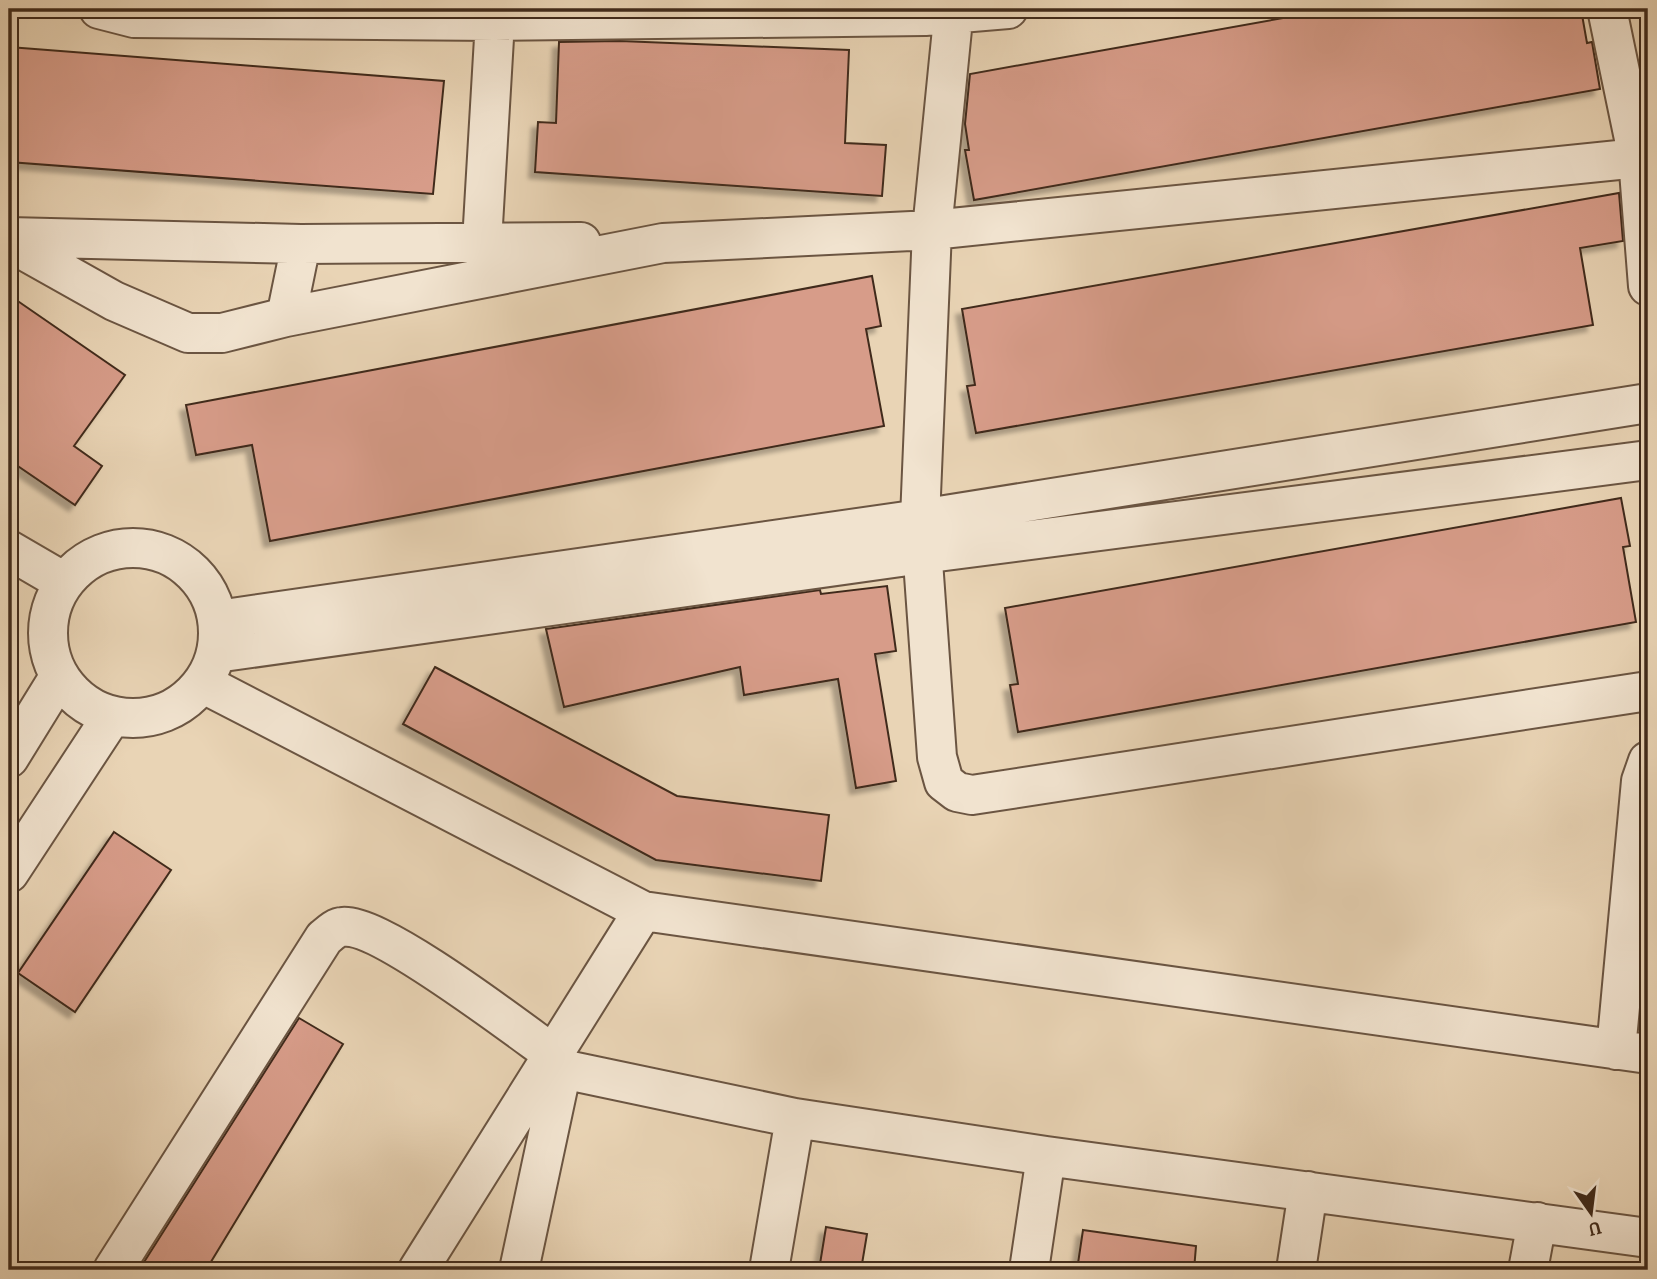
<svg xmlns="http://www.w3.org/2000/svg" width="1657" height="1279" viewBox="0 0 1657 1279" font-family="Alegreya,serif">
<style>
.building{fill:#d79c89;stroke:#412b1b;stroke-width:2;filter:url(#shadow)}
.lines{fill:none;stroke-linecap:round;stroke-linejoin:round}
.minor-casing{stroke:#6b5542;stroke-width:42}
.minor{stroke:#f1e3cf;stroke-width:38}
</style>
<defs>
<filter id="shadow"><feDropShadow dx="-6" dy="6" stdDeviation="2" flood-color="#0004"/></filter>
</defs>
<rect width="100%" height="100%" fill="#e9d4b5"/>
<filter id="stains"><feTurbulence type="fractalNoise" baseFrequency=".00286" numOctaves="4"/><feColorMatrix values="0 0 0 0 .2 0 0 0 0 .09 0 0 0 0 .02 0 0 0 .5 -.17"/></filter>
<radialGradient id="worn" r=".72"><stop offset=".6" stop-color="#630" stop-opacity="0"/><stop offset="1" stop-color="#630" stop-opacity=".3"/></radialGradient>
<!-- building -->
<path class="building" d="M1334,9H1581L1587,43L1592,42L1600,89L974,200L965,150H969L965,124L970,74Z
M620,41L849,50L845,143L886,145L882,196L535,172L538,122L556,123L559,42Z
M9,47L444,81L433,194L9,162Z
M1619,193L1623,241L1580,248L1593,325L976,433L967,386L975,385L962,309Z
M872,276L881,326L866,329L884,426L270,541L252,445L196,455L186,405Z
M9,295L125,375L74,446L102,466L75,505L9,460Z
M1621,498L1630,546L1623,547L1636,622L1018,732L1010,685L1018,684L1005,608Z
M887,586L896,651L875,654L896,781L856,788L838,679L744,695L740,667L564,707L546,629L820,590L821,594Z
M435,667L677,796L829,815L821,881L656,860L403,724Z
M114,832L171,870L75,1012L18,973Z
M299,1018L343,1044L206,1270H139Z
M826,1227L867,1234L861,1270H819Z
M1083,1230L1196,1246L1194,1270H1077Z"/>
<g class="lines">
<defs>
<path id="minor" d="M99,9L134,18L495,21L925,16L1008,9
M954,9L932,230L920,519L937,757L944,782L957,792L972,795L1648,691
M1607,9L1638,158L1648,286
M9,237L301,244L581,242
M9,242L114,301L188,333H222L286,317L663,243L932,230L1648,157
M482,242L495,21
M286,317L301,244
M48 633a85 85 0 1 1 170 0a85 85 0 1 1-170 0Z
M9,550L64,582
M218,620L920,519L1648,403
M216,653L922,554L1648,460
M202,683L643,911L1648,1054
M9,758L59,677
M9,873L112,716
M1616,1050L1641,781L1648,761
M113,1270L324,938C329,934 336,927 342,927C379,922 519,1030 554,1055L562,1069L795,1118L1046,1156L1648,1238
M418,1270L643,911
M519,1270L562,1069
M769,1270L795,1118
M1029,1270L1046,1156
M1296,1270L1308,1191
M1528,1270L1537,1222"/>
</defs>
<!-- minor casing -->
<use href="#minor" class="minor-casing"/>
<!-- minor -->
<use href="#minor" class="minor"/>
</g>
<!-- margin -->
<rect width="1657" height="1279" fill="none" stroke="#e9d4b5" stroke-width="35"/>
<rect x="10" y="10" width="1636" height="1258" fill="none" stroke="#412b1b" stroke-width="3.5"/>
<rect x="18" y="18" width="1622" height="1244" fill="none" stroke="#412b1b" stroke-width="2"/>
<!-- north arrow -->
<g transform="translate(1591 1213) rotate(166)" stroke="#f1e3cf" stroke-width="5" paint-order="stroke">
<path d="M0-5L12 26L0 18L-12 26Z" fill="#412b1b"/>
<text y="-10" font-size="19" font-weight="bold" text-anchor="middle" fill="#412b1b">U</text>
</g>
<rect width="100%" height="100%" filter="url(#stains)"/>
<rect width="100%" height="100%" fill="url(#worn)"/>
</svg>
